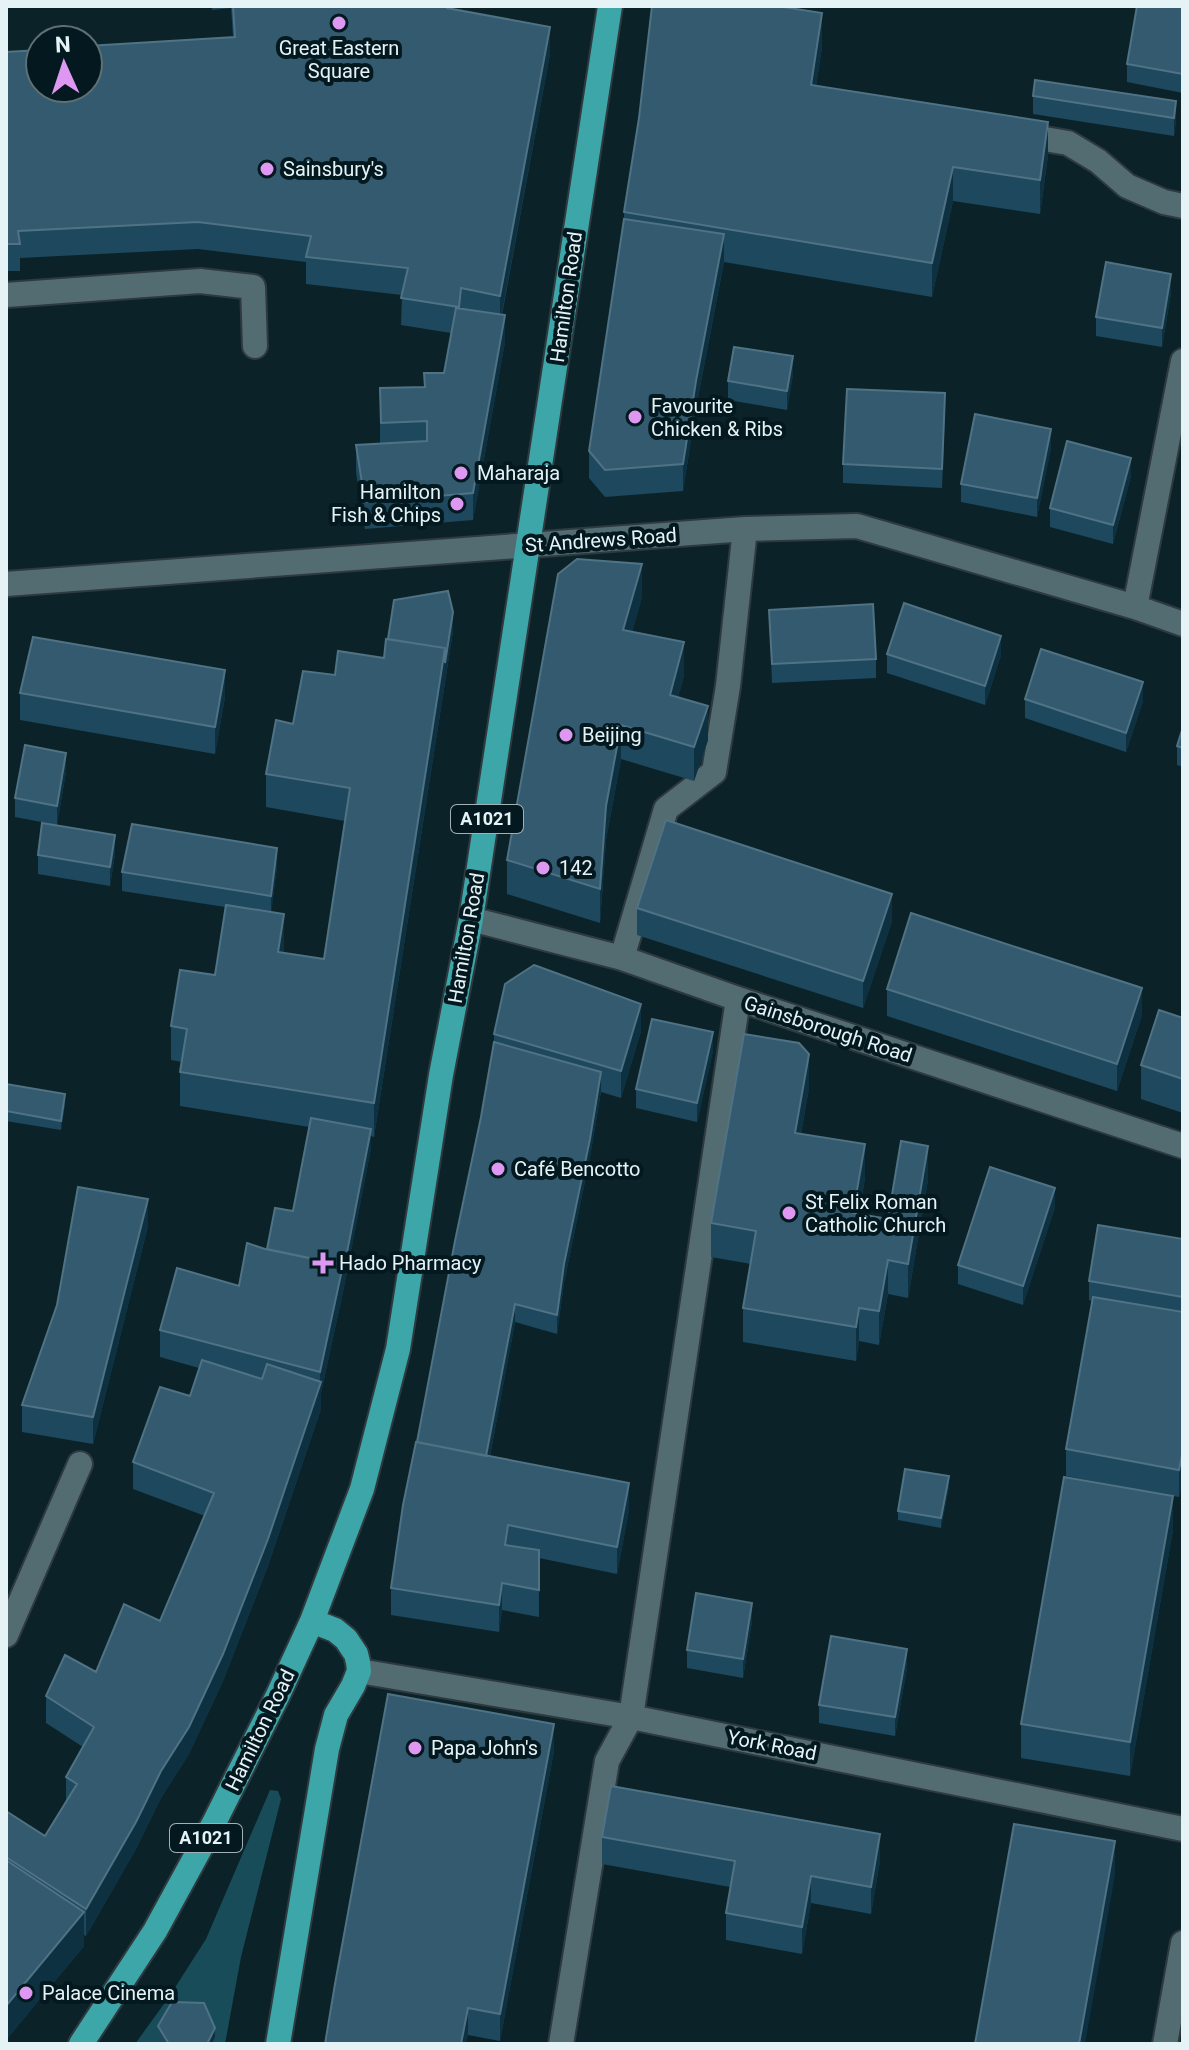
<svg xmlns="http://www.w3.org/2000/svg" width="1189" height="2050" viewBox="0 0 1189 2050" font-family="Roboto,sans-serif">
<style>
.green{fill:#174c58}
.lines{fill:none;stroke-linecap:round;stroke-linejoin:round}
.minor-casing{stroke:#2e3a3f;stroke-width:28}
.major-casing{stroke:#2e3a3f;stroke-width:28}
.minor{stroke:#536c72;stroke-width:24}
.major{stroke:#3da6a8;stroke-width:24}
.wall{fill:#1e485e}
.shaded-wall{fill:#0d3141}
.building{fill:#335a6e;stroke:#4f7284;stroke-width:2}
.poi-dot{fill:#df98f2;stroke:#03191f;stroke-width:3}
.labels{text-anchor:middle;stroke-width:8;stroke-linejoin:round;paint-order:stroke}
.shield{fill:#03191f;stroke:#a1b2b6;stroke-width:2}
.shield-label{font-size:18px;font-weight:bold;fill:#e5f3f7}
.poi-label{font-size:20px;fill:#e5f3f7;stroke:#03191f;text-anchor:start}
.street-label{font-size:20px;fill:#e5f3f7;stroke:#03191f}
</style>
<rect width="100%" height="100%" fill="#0b2328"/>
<!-- green -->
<path class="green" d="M270,1790L278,1791L281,1799L241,1957L225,2044H135L169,1997L206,1939Z"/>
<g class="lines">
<defs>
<path id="minor" d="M1016,134L1068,143L1098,161L1127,186L1164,202L1183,206
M6,295L200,281L253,287L255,346
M6,584L745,529L857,526L1135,607L1183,624
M1135,607L1183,361
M471,919L622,958L738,999L1183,1146
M622,958L666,809L714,772L728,686L745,529
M6,1635L80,1464
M359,1671L631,1717L1183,1829
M561,2044L607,1761L631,1717L738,999
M1165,2044L1183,1943"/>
<path id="major" d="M81,2044L155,1931L214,1823L278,1695L312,1621L362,1489L398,1349L441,1075L471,919L610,6
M278,2044L327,1749L336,1715L353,1686L359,1671L358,1662L356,1654L346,1639L335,1630L312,1621"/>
</defs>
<!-- minor casing -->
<use href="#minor" class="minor-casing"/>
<!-- major casing -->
<use href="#major" class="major-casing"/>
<!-- minor -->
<use href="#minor" class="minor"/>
<!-- major -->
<use href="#major" class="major"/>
</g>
<!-- wall -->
<path class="wall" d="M212,6H446L447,8L550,54L502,315L505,342L473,520L365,529L356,472V445L380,444V388L424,387V373H444L451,333L401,325L402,295L306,284V262L198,249L20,258V271H6V52L233,37L231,8L212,10Z
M1183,6V93L1127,82V64Z
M822,47L816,86L1048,156L1040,214L953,201L932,297L724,262L696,408L683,491L605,497L589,478V451L624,219V212Z
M1033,96L1176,101V120L1174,136L1033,114Z
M1171,293L1162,347L1096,336V317Z
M793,374L787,410L728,400V381Z
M945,412L942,488L843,483V464Z
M1051,448L1037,517L961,502V484Z
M1131,476L1113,544L1050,527V508Z
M642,597L632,632L684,676L678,697L708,740L694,781L621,759L606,840L600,923L507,894V860Z
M769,610L876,659V678L772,683Z
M453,631L374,1137L371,1136V1148L343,1292L321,1393V1409L268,1566L223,1681L189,1754L161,1798L136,1849L86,1936L84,1935V1946L6,2040V1811L45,1836L66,1802V1777L83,1747L46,1723V1696L96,1672L160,1621L205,1516L133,1489V1462L190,1396L199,1368L160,1357V1330L239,1286L267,1249L293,1211L309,1127L180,1106V1072L182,1062L171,1060V1026L215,975L225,907L122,891V872L277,867L271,912L284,948L283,953L324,959L345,821L266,807V774L293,724L335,675Z
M887,654L1001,655L985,705L887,673Z
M20,693L225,697L215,754L20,720Z
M1025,699L1143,701L1126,752L1025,718Z
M1183,727V767L1177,765V746Z
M66,772L57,825L15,817V798Z
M115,854L110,886L38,874V855Z
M637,908L892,921L863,1008L637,935Z
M887,989L1142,1015L1117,1091L887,1016Z
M1183,1018V1113L1141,1099V1065Z
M641,1031L621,1098L601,1092L590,1157L564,1283L557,1334L515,1322L490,1456L629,1510L617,1574L539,1558V1617L502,1610L499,1632L391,1615V1588L417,1442L481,1117L494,1042V1034Z
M713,1051L697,1122L636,1108V1089Z
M6,1084L65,1104L61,1130L6,1121Z
M809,1088L801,1134L865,1178L859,1214L888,1219L928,1180L908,1298L888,1294L879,1345L859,1341L856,1361L743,1342V1308L751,1264L711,1257V1223Z
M1055,1207L1023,1305L958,1284V1265Z
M148,1226L93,1444L22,1432V1405Z
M1183,1239V1477L1179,1497L1173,1496V1530L1130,1776L1021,1758V1724L1156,1493L1066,1476V1449L1092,1301L1089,1300V1281Z
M949,1486L941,1528L898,1520V1511Z
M752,1621L743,1678L687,1668V1650Z
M907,1668L895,1736L819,1723V1705Z
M554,1751L500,2041L468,2035L325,2044Z
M602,1837L880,1861L871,1914L811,1903L802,1954L726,1940V1913L730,1887L602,1864Z
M158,2026L215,2037L212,2044H163L158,2035Z"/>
<!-- shaded-wall -->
<path class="shaded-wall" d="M822,13V47L811,119V85Z
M550,27V54L500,323V296Z
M1176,101V120L1174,136V118Z
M1048,122V156L1040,214V180Z
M953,167V201L932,297V263Z
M724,234V261L696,408L683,491V464L696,381Z
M1171,274V293L1162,347V328Z
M505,315V342L473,520V493Z
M793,356V374L787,410V391Z
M1051,429V448L1037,517V498Z
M1131,458V476L1113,544V525Z
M642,564V597L623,664V630Z
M453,612V631L374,1137V1103L445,648Z
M1001,636V655L985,705V686Z
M684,642V676L670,729V695Z
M225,670V697L215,754V727Z
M1143,682V701L1126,752V733Z
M708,706V740L694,781V747Z
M621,725V759L606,840L600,923V889L606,806Z
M66,753V772L57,825V806Z
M115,835V854L110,886V867Z
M277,848V867L271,915V896Z
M892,894V921L863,1008V981Z
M284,914V948L278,986V952Z
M1142,988V1015L1117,1091V1064Z
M641,1004V1031L621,1098V1071Z
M713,1032V1051L697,1122V1103Z
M809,1054V1088L795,1167V1133Z
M601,1072V1091L590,1157L564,1283L557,1334V1315L564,1264Z
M65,1094V1104L61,1130V1121Z
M371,1129V1148L343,1292L321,1393V1409L268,1566L223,1681L189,1754L161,1798L136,1849L86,1936V1909L320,1386V1372Z
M865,1144V1178L853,1247V1213Z
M928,1146V1180L908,1298V1264Z
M1055,1188V1207L1023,1305V1286Z
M148,1199V1226L93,1444V1417Z
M888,1260V1294L879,1345V1311Z
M515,1304V1322L485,1482V1463Z
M859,1308V1341L856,1361V1327Z
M1183,1450V1477L1179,1497V1470Z
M949,1476V1486L941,1528V1518Z
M629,1483V1510L617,1574V1547Z
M1173,1496V1530L1130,1776V1742Z
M502,1583V1610L499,1632V1605Z
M752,1603V1621L743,1678V1659Z
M907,1649V1668L895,1736V1717Z
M554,1724V1751L500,2041V2014Z
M880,1834V1861L871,1914V1887Z
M1115,1841V1875L1085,2044H1079Z
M811,1876V1903L802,1954V1927Z
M84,1912V1946L6,2040V2006Z
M468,2008V2035L466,2044H461Z
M215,2028V2037L212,2044H207Z"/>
<!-- building -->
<path class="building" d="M233,6H446L447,8L550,27L500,296L461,288L459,307L401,298L408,268L306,257L311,236L198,222L18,231L20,244H6V52L40,50V88H88V46L235,37Z
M652,6H777L822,13L811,85L1048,122L1040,180L953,167L932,263L624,212L639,118Z
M1137,6H1183V74L1127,64Z
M1035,80L1176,101L1174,118L1033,96Z
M624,219L724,234L696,381L683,464L605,470L589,451Z
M1106,262L1171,274L1162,328L1096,317Z
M456,308L505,315L473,493L365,502L356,445L427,441V421L381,423L380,388L425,387L424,373H444Z
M734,347L793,356L787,391L728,381Z
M847,389L945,393L942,469L843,464Z
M975,414L1051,429L1037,498L961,484Z
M1067,441L1131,458L1113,525L1050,508Z
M577,559L642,564L623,630L684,642L670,695L708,706L694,747L621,725L606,806L600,889L507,860L558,574Z
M448,591L453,612L445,663V648L388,639L394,600Z
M904,603L1001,636L985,686L887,654Z
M873,604L876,659L772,664L769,610Z
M33,637L225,670L215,727L20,693Z
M386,639L445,648L374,1103L180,1072L187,1029L171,1026L180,970L215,975L226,905L284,914L278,952L324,959L350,788L266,774L276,720L293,724L303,671L335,675L338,651L384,658Z
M1041,649L1143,682L1126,733L1025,699Z
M1183,727V748L1177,746Z
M25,745L66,753L57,806L15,798Z
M666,820L892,894L863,981L637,908Z
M42,823L115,835L110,867L38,855Z
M132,824L277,848L271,896L122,872Z
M911,913L1142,988L1117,1064L887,989Z
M534,965L641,1004L621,1071L494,1034L505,984Z
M1159,1010L1183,1018V1079L1141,1065Z
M652,1019L713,1032L697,1103L636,1089Z
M744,1034L799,1043L809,1054L795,1133L865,1144L853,1213L888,1219L901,1141L928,1146L908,1264L888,1260L879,1311L859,1308L856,1327L743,1308L756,1231L711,1223Z
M494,1042L601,1072L590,1139L564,1264L557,1315L515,1304L486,1456L417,1442L455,1241L481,1117Z
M6,1084L65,1094L61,1121L6,1111Z
M311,1118L371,1129L343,1273V1265L267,1249L275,1208L293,1211Z
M990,1167L1055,1188L1023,1286L958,1265Z
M78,1187L148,1199L93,1417L22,1405L57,1305Z
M1098,1225L1183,1239V1297L1089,1281Z
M247,1243L265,1249L343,1265L320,1372L160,1330L177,1268L239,1286Z
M1093,1297L1183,1312V1450L1179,1470L1066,1449Z
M202,1360L262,1379L267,1364L321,1382L268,1539L223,1654L189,1727L161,1771L136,1822L86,1909L6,1857V1811L45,1836L77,1784L66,1777L94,1727L46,1696L65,1655L96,1672L124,1604L160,1621L214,1493L133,1462L160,1387L190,1396Z
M416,1442L629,1483L617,1547L508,1525L505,1545L539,1550V1590L502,1583L499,1605L391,1588L403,1505Z
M905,1469L949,1476L941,1518L898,1511Z
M1064,1477L1173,1496L1130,1742L1021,1724Z
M696,1593L752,1603L743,1659L687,1650Z
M831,1636L907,1649L895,1717L819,1705Z
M388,1694L554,1724L500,2014L468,2008L461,2044H325L335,1984Z
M611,1786L880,1834L871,1887L811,1876L802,1927L726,1913L735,1861L602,1837Z
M1014,1824L1115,1841L1079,2044H975Z
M6,1860L84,1912L6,2006Z
M172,2002L204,2003L215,2028L207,2044H169L158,2026Z"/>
<!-- markers -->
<g class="poi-dot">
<circle cx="339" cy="23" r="8"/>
<circle cx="267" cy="169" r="8"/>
<circle cx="635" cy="417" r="8"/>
<circle cx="461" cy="473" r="8"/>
<circle cx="457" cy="504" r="8"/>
<circle cx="566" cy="735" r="8"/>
<circle cx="543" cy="868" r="8"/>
<circle cx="498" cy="1169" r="8"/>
<circle cx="789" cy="1213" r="8"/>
<path d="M319 1251h8v8h8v8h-8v8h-8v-8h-8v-8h8z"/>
<circle cx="415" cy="1748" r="8"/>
<circle cx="26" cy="1993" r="8"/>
</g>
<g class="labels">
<!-- shield labels -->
<g class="shield">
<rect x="451" y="805" width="72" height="28" rx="6"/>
<rect x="170" y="1824" width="72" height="28" rx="6"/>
</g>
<g class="shield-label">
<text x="487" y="825">A1021</text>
<text x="206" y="1844">A1021</text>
</g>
<!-- poi labels -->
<g class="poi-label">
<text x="339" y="55" text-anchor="middle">Great Eastern<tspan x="339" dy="23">Square</tspan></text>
<text x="283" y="176">Sainsbury's</text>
<text x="651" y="413">Favourite<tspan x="651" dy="23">Chicken &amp; Ribs</tspan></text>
<text x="477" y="480">Maharaja</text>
<text x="441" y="499" text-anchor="end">Hamilton<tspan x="441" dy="23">Fish &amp; Chips</tspan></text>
<text x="582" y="742">Beijing</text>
<text x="559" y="875">142</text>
<text x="514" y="1176">Café Bencotto</text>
<text x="805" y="1209">St Felix Roman<tspan x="805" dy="23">Catholic Church</tspan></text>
<text x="339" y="1270">Hado Pharmacy</text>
<text x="431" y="1755">Papa John's</text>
<text x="42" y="2000">Palace Cinema</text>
</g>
<!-- street labels -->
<g class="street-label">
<text transform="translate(566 297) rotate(-82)" y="7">Hamilton Road</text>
<text transform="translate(601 540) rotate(-4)" y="7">St Andrews Road</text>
<text transform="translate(466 938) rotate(-80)" y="7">Hamilton Road</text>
<text transform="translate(828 1029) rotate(18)" y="7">Gainsborough Road</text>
<text transform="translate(260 1730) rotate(-64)" y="7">Hamilton Road</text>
<text transform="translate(772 1745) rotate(11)" y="7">York Road</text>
</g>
</g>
<!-- border -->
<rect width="1189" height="2050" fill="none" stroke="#e5f3f7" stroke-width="16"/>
<!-- north arrow -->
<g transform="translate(64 64) rotate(357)"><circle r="38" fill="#03191f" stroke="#5d7075" stroke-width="2"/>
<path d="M0-6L14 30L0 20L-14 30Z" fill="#df98f2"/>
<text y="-12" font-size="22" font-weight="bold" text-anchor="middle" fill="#e5f3f7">N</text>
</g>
</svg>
